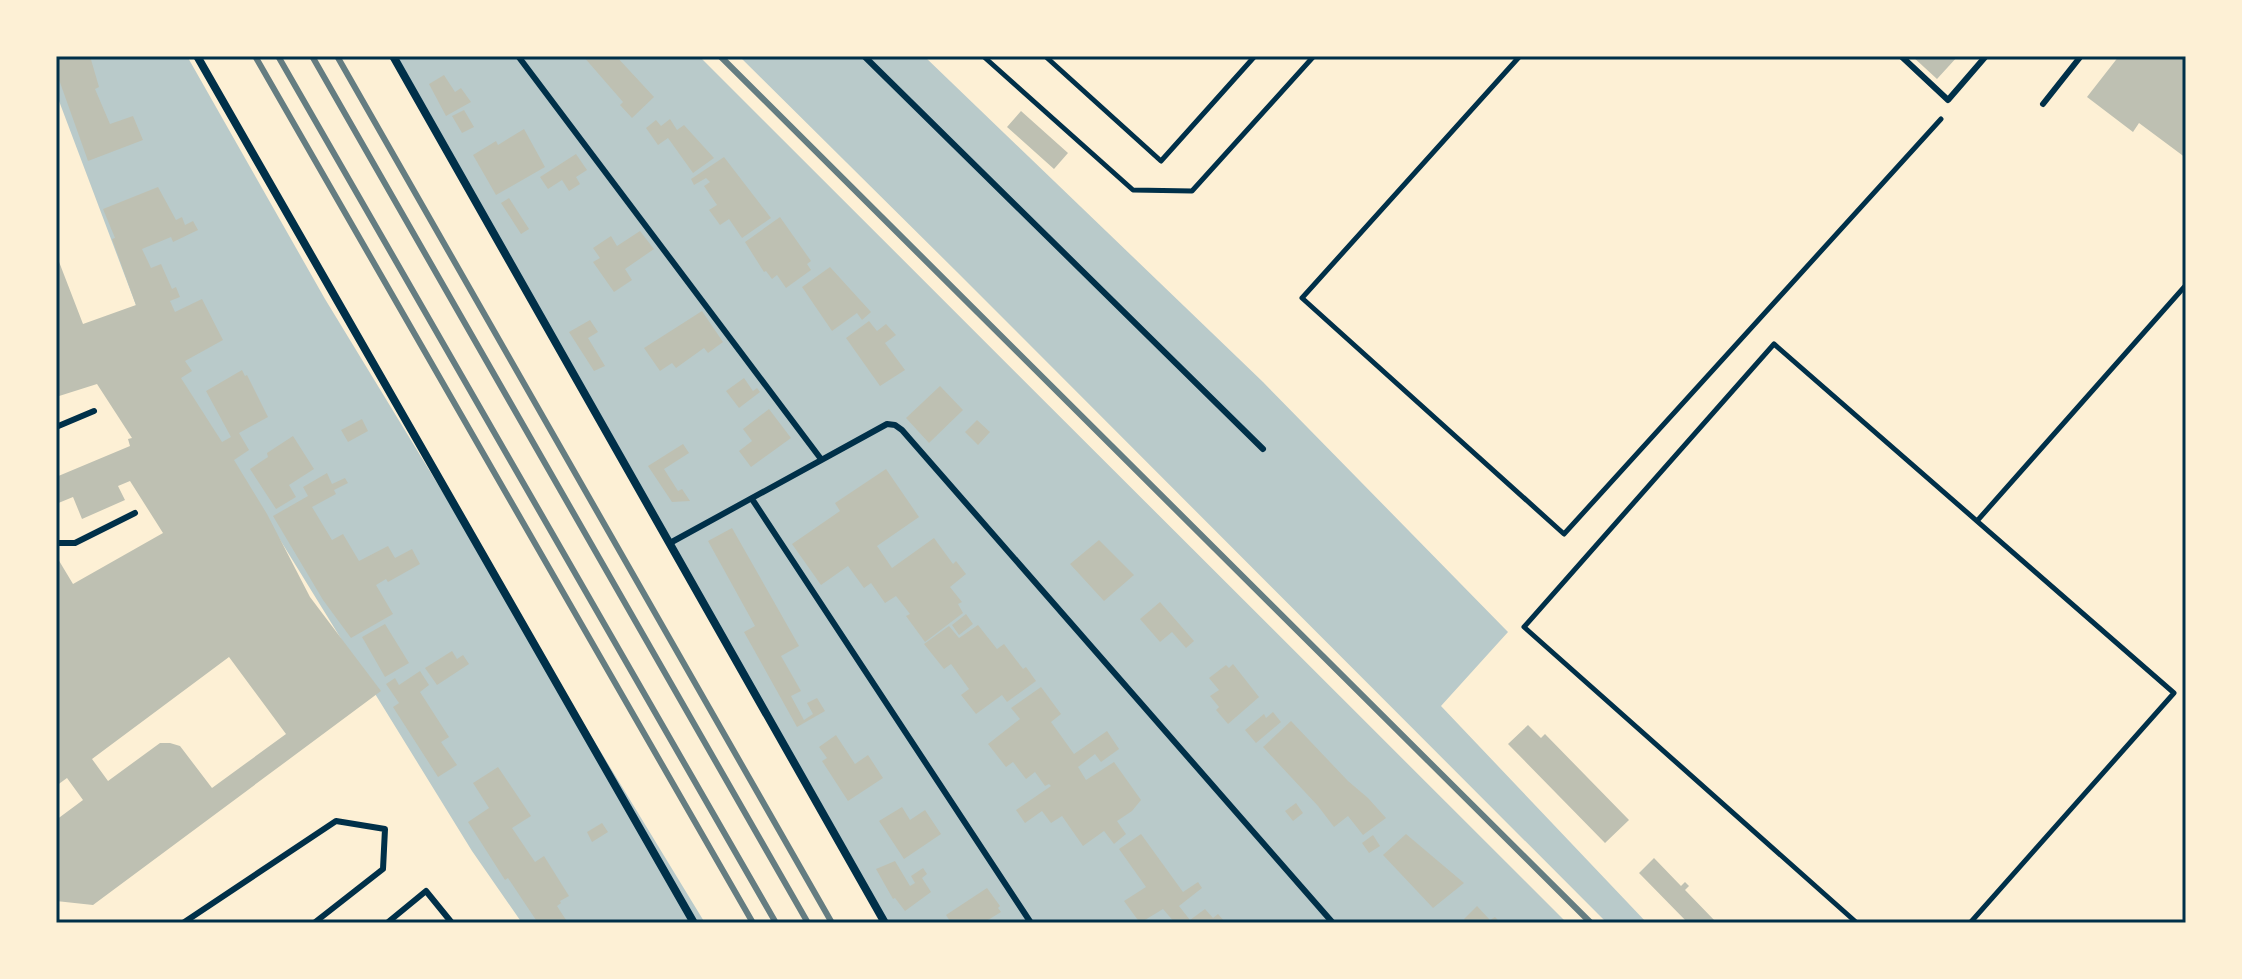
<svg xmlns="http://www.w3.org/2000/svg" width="2242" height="979" viewBox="0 0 2242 979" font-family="Georgia,serif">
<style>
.green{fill:#b9caca}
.building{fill:#bec0b2;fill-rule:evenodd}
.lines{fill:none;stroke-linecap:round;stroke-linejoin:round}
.path{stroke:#003049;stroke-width:5}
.service{stroke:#003049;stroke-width:6}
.minor{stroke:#003049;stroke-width:8}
.rail{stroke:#657d81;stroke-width:6}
.neatline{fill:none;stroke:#003049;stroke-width:3}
</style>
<rect width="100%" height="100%" fill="#fdf0d5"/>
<!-- green -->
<path class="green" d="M56,56H187L325,299L705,923H522L472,851L137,308L56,93Z
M394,56H699L1567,923H885Z
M739,56H924L1263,382L1508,632L1441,706L1647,923H1607L957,272Z"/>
<!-- building -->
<path class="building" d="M56,56H90L99,87L95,89L110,124L133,116L143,140L88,161L57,74Z
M583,56H616L654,97L632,118L620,105L623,102Z
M1912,56H1958L1937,79Z
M2119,56H2130L2134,59L2136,56H2186V158L2139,123L2133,132L2087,97Z
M444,75L455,92L461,88L471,102L446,116L429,84Z
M464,110L474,127L462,133L452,116Z
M1021,111L1068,153L1054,169L1007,127Z
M670,119L677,130L684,125L714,158L693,173L668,138L658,145L646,128L656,120L661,126Z
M524,129L545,167L496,195L473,155L496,141L498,145Z
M576,154L587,170L576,177L580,184L569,191L562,180L548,189L540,177Z
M724,157L771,218L742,238L729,219L720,225L709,210L717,205L704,186L710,182L706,178L694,185L691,179Z
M158,187L176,220L182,217L185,225L193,221L198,230L173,242L171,237L142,249L151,268L161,264L172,289L176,287L180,297L170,301L175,312L202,299L223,340L185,361L192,371L181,378L222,442L231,437L206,391L242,370L245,376L247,375L268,417L239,433L249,450L234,460L267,514L310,597L381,691L93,905L56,901V820L83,800L67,778L56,786V560L58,559L73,584L163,533L130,481L118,486L125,500L82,519L73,497L56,504V477L130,446L128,439L132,438L97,384L56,397V254L83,324L136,305L112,239L115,238L103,209ZM229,657L286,734L212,788L180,746L170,743H160L108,781L92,759Z
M509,198L529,229L521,234L501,203Z
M780,217L811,261L807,264L811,270L786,288L777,275L772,279L766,271L764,272L745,242Z
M640,231L654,249L625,269L632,280L614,292L593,262L600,258L593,248L611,236L617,246Z
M830,267L871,312L862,320L857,313L832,331L802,287Z
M702,311L723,342L708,353L704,348L676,368L672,363L660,371L644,348Z
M590,320L598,332L588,338L605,366L594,371L569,332Z
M869,321L877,331L886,324L896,335L885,343L905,370L880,386L846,338Z
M744,378L753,391L757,388L760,392L739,408L726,391Z
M940,386L963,410L929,443L906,418Z
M769,409L791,438L751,467L739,451L752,441L743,429Z
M362,419L368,431L348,442L341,430Z
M977,420L990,432L978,445L965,432Z
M293,436L314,469L289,485L296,497L276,509L250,469L268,457L267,453Z
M683,444L689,453L664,469L678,491L682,489L690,501L672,502L648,466Z
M886,469L919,517L877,546L892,568L934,538L953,564L956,561L966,574L950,587L962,602L958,604L963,613L925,642L906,616L910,614L896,596L885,603L871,583L864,588L848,566L821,585L792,544L840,511L835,503Z
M327,473L332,484L345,478L348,483L334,490L336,494L312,507L332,540L343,534L359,561L388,546L395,558L412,549L420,564L388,582L386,579L376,585L393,614L351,638L323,600L273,516L308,496L303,487Z
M732,528L799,646L781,656L801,691L791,696L804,720L813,714L807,703L817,698L825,711L797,727L744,632L755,626L708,541Z
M1099,540L1134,575L1104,601L1070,564Z
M1160,602L1194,641L1186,648L1172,632L1160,642L1140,619Z
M966,614L973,624L959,635L952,625Z
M385,624L409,663L385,677L362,637Z
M978,625L997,649L1004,644L1023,669L1026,667L1036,681L1007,702L1002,695L976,714L961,695L969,689L951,664L944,669L924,644L949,626L959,638Z
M452,651L457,659L463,655L469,664L437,685L425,668Z
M1233,664L1259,697L1228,724L1216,710L1219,707L1210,696L1219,690L1209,678L1226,665L1229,668Z
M420,671L429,685L420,692L449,737L441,742L457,765L438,777L393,707L399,703L386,684L395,678L399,685Z
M1041,687L1061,714L1051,722L1074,754L1107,731L1119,749L1101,762L1095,754L1078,767L1086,780L1114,762L1141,800L1132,811L1117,821L1126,834L1114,844L1104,831L1083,846L1062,816L1051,823L1042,811L1025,823L1016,810L1051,786L1049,784L1045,786L1035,772L1026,779L1013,762L1006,767L988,744L1020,719L1011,708Z
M1273,712L1281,722L1256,743L1245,730L1264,714L1266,718Z
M1291,721L1348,781L1368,798L1386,818L1363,835L1348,816L1334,827L1318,806L1263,747Z
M1528,725L1541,738L1545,734L1629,820L1605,843L1508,744Z
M836,735L855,764L868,755L883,778L848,801L822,761L827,758L819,747Z
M498,767L531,816L512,828L535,862L544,856L569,896L560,901L561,903L557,906L568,923H538L508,878L505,880L468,822L489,808L473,783Z
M1296,803L1303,813L1293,821L1285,811Z
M902,807L910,820L925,810L941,834L904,859L879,821Z
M602,823L608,832L592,842L587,832Z
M1141,834L1183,892L1198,882L1202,888L1179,906L1190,920L1205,909L1213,918L1218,914L1226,923H1175L1163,909L1140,923L1124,901L1146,887L1119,849Z
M1406,834L1464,883L1433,908L1383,855Z
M1373,835L1380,846L1369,853L1362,843Z
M1654,858L1681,886L1685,882L1689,886L1685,890L1717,923H1688L1639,873Z
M895,861L910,886L915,883L911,876L923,868L927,874L922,878L931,892L905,911L895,898L893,899L876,869Z
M987,888L1000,906L998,908L1001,912L983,923H951L946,915Z
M1477,906L1490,920L1495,917L1501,923H1467L1464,919Z"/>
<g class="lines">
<!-- path -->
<path class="path" d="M983,56L1133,190L1192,191L1314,56
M1045,56L1161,161L1255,56
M1520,56L1302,298L1564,534L1941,119
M1977,521L2186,285
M1857,923L1524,627L1774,344L2174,693L1970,923"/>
<!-- service -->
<path class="service" d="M518,56L821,459
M864,56L1263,449
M1901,56L1948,100L1986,56
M2043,104L2081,56
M56,427L94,411
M752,499L1031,923
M56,543H75L135,513
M670,543L887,424L895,425L902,430L1333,923
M183,923L336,821L385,829L383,869L314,923
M387,923L426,891L452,923"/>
<!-- minor -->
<path class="minor" d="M197,56L694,923
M393,56L885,923"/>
<!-- rail -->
<path class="rail" d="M255,56L753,923
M278,56L776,923
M312,56L808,923
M337,56L832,923
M720,56L1591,923"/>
</g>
<!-- border -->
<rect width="2242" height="979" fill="none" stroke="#fdf0d5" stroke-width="116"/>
<rect x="58" y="58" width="2126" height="863" class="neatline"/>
</svg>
